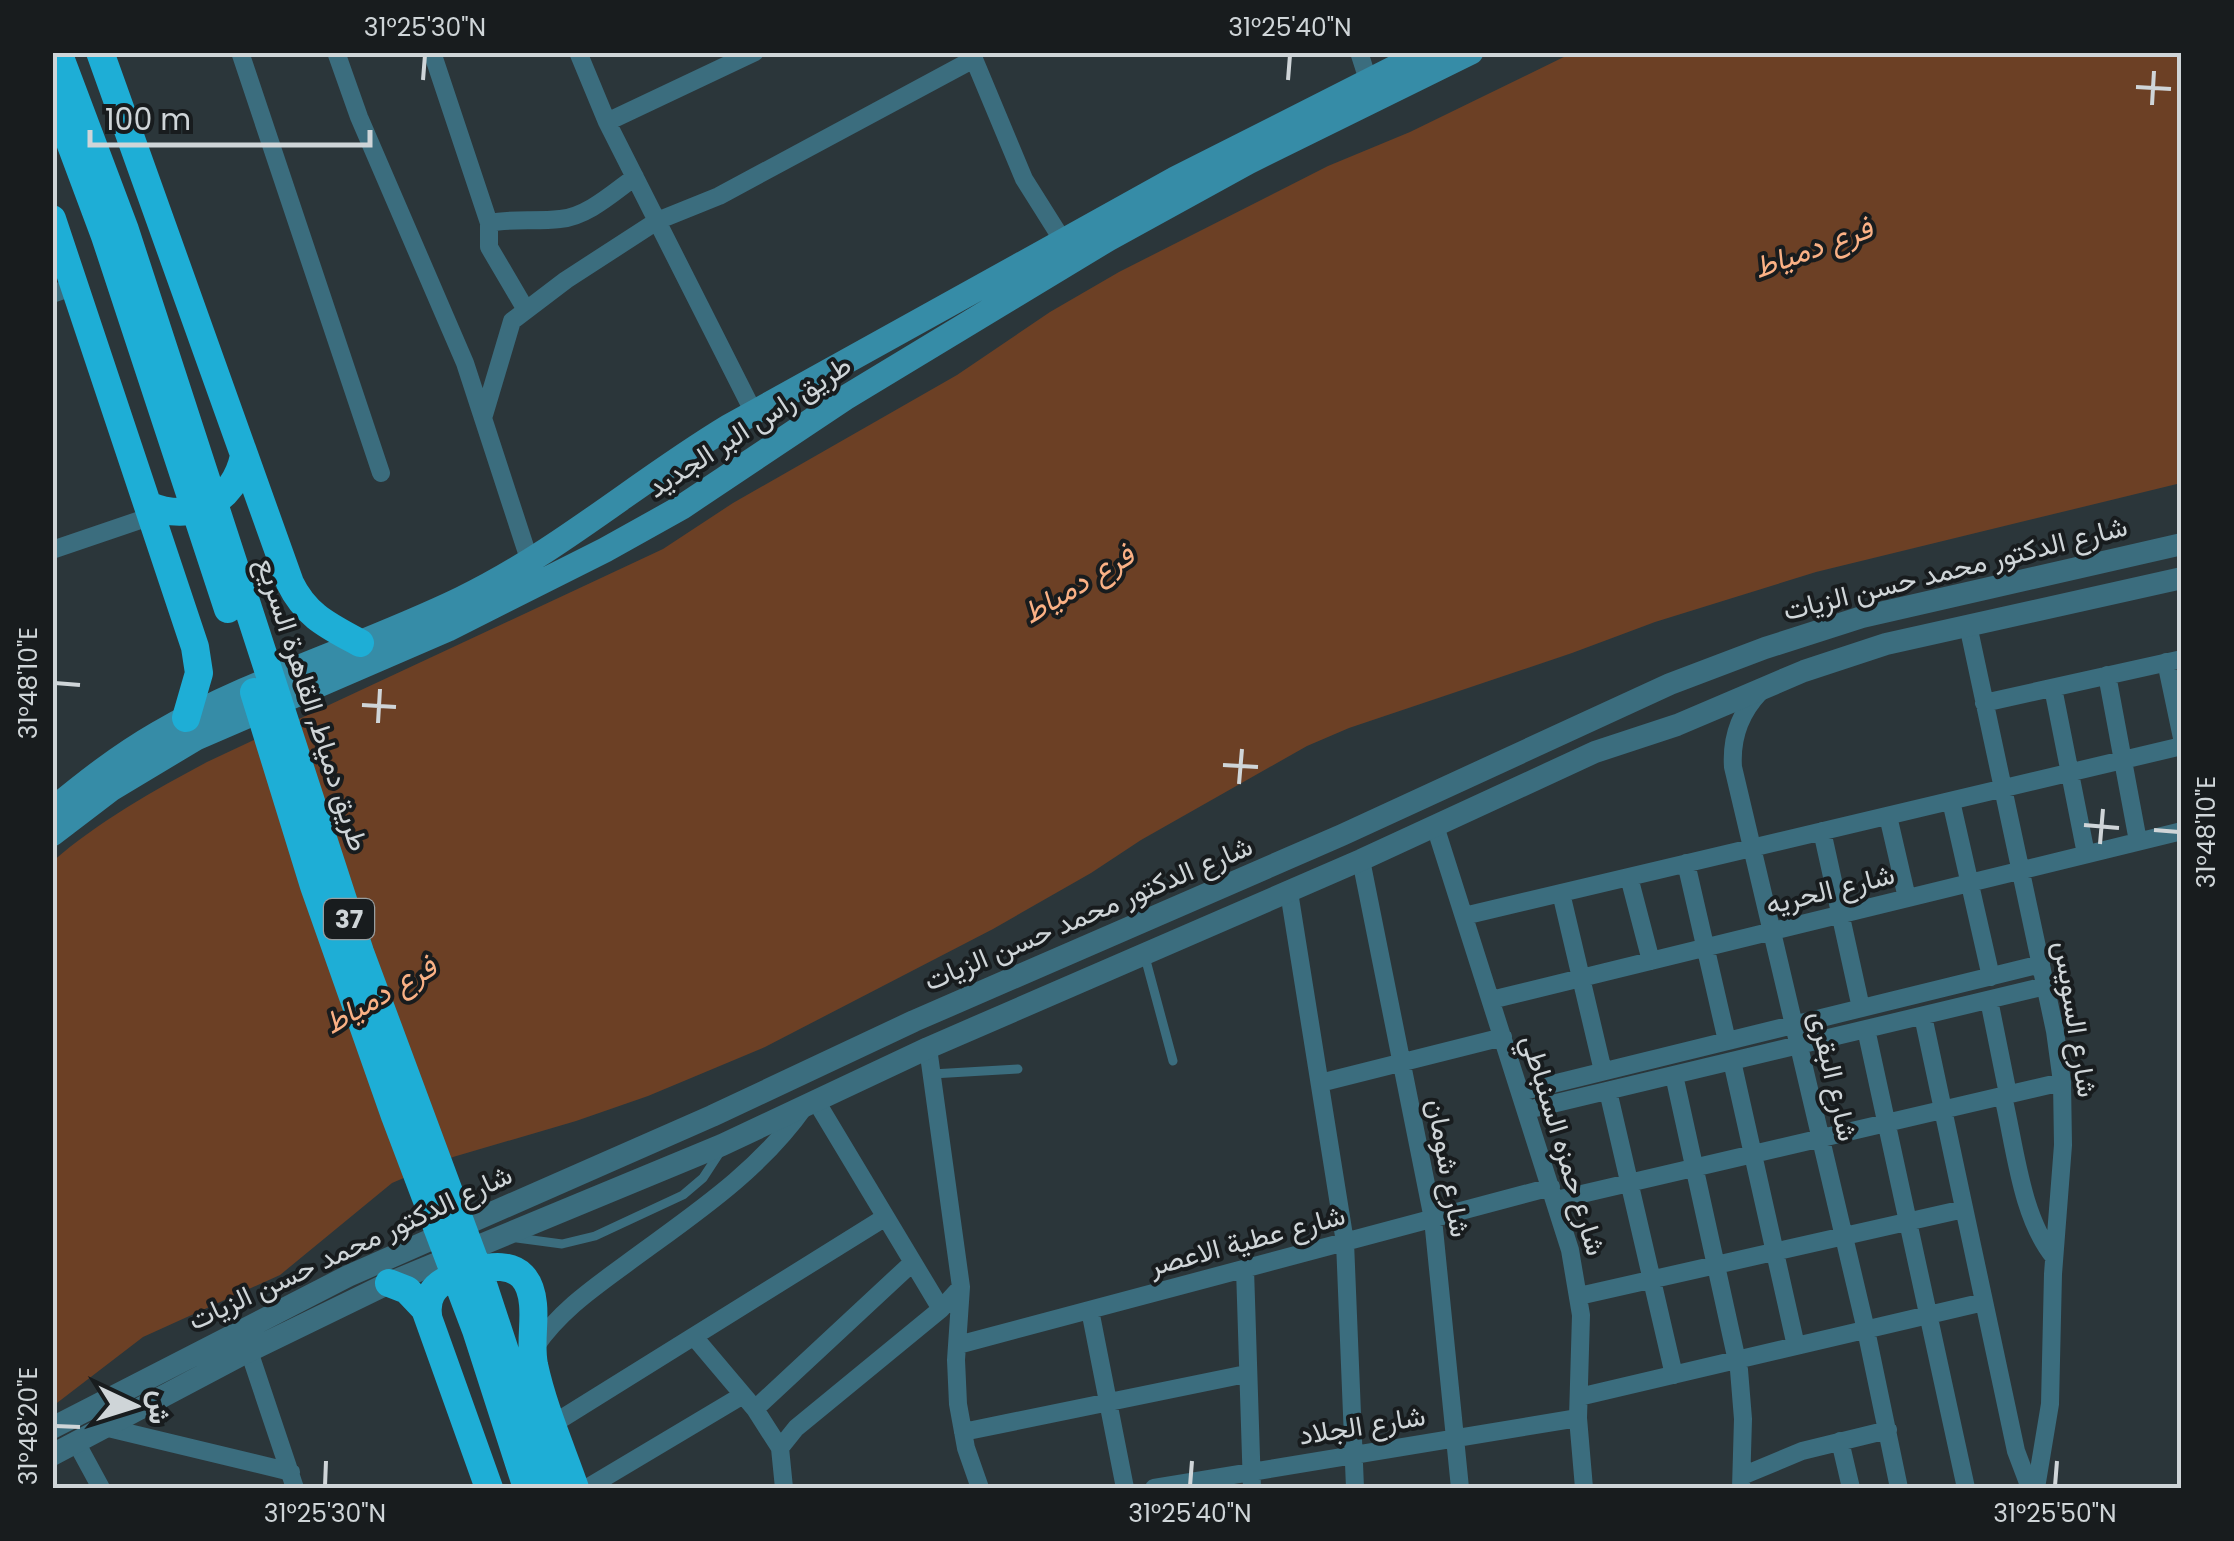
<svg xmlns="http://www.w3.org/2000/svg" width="2234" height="1541" viewBox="0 0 2234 1541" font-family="Poppins,Vazirmatn,sans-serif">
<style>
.water{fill:#6c4025}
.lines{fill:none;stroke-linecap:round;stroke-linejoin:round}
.service{stroke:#3b6d7e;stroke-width:9}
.minor{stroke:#3b6d7e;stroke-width:18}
.tertiary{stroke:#3b6d7e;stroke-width:22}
.secondary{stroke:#368ca7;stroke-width:25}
.trunk{stroke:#1eaed6;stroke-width:28}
.ticks{fill:none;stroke:#cfd5d8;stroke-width:4}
.labels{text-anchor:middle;stroke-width:8;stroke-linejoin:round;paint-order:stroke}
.shield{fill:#181c1e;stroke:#989ea0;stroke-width:2.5}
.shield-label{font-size:25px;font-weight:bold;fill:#cfd5d8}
.street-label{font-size:28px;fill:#cfd5d8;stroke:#181c1e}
.water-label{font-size:30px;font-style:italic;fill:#fab185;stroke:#181c1e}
.neatline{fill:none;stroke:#cfd5d8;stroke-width:4}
.ticks-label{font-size:25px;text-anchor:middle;fill:#cfd5d8}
</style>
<rect width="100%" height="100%" fill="#2b363a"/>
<!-- water -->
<path class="water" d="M1572,53H2181V483L1816,572L1655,622L1572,653L1349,728L1307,746L1141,840L1091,873L993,929L765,1047L648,1096L576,1121L453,1157L392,1183L280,1275L143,1337L53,1406L52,862C99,821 153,791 207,762L663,549L733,503L957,375L1050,312L1119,272L1328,166L1410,132Z"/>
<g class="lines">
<!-- service -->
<path class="service" d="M1145,957L1173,1061
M932,1074L1018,1069
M517,1238L562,1244L595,1236L683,1195L703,1178L720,1152"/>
<!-- minor -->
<path class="minor" d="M240,52L381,473
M336,52L359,117L465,363L530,562
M432,52L489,223
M578,52L607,122L754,413
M971,52L1024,179L1063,241
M1359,52L1368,80
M607,122L755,52
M52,294L75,286
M526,310L489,247V223C514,218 536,222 560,219C587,217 614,192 635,177
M484,415L512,321L566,280L657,221L719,196L972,60
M52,550L152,516
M1968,625L2055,1031L2062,1082L2063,1145L2053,1274L2050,1404L2036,1488
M2166,662L2182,738
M2107,675L2138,841
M2053,688L2086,854
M1760,692C1740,713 1731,737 1733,767L1866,1330L1899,1488
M1984,703L2182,659
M1951,801L1991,977
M1888,816L1907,898
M1435,826L1570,1250L1581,1315L1578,1418L1584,1488
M1822,831L1861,1008
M1361,860L1433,1219L1460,1488
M1686,863L1727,1041
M1629,877L1651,961
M1289,892L1345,1242L1355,1488
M1561,893L1603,1071
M1464,916L2182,746
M1491,1000L2182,831
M1989,1000L2008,1094
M1923,1016L2016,1451L2030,1488
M1866,1029L1966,1488
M928,1048L961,1287L956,1360L958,1404L966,1448L980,1488
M1732,1061L1796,1346
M1674,1075L1739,1370L1743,1419L1741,1488
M1320,1083L1503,1037
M1608,1091L1674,1375
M1520,1092L2041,964
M2003,1096C2015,1146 2021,1217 2054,1257
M816,1101L941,1309
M1527,1110L2046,986
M1556,1200L2062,1082
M1245,1269L1252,1488
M1579,1296L1964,1209
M1090,1310L1125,1488
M695,1338L755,1409L780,1448
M958,1345L1551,1187
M535,1347C560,1311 592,1289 626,1264C691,1216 758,1173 805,1106
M249,1351L295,1488
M1579,1397L1984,1302
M755,1409L912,1263
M553,1424L884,1218
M104,1427L291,1472
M963,1432L1246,1374
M1840,1441L1851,1488
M76,1442L101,1488
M1742,1476L1802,1451L1888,1430
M587,1488L743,1395
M784,1488L780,1448L796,1428L941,1309L961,1287
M1154,1488L1578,1418"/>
<!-- tertiary -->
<path class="tertiary" d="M52,1428L348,1276L712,1116L914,1021L1342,835L1670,684L1765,648L1862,617L2182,544
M52,1455L243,1354L389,1283L722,1145L928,1048L1361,860L1595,752L1677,725L1804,671L1886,644L2182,578"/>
<!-- secondary -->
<path class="secondary" d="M52,810C86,782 119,756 157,734C252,679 362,647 461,599C558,552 637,482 728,427L1175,179L1426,52
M52,834L111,789L196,738L448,629L605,550L682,507L845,398L1108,239L1248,162L1471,52"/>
<!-- trunk -->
<path class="trunk" d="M58,52L125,230L360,952L481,1278L550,1488
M100,52L290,583C306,616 329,626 360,643
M52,94L105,236L228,609
M52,219L195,647L199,673L186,718
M148,505C192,524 234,502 244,456
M254,692L314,886L395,1116L476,1330L527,1488
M389,1283L407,1290L425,1309L489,1488
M428,1315C426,1298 433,1286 449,1279C481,1267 528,1251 533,1304C535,1324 530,1344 534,1365C543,1407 561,1448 575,1488"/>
</g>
<!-- ticks -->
<path class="ticks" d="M423,80L425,55M1288,80L1290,55M2136,87L2171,89M2152,105L2154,71M55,683L80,685M362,705L396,707M378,723L380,689M1223,765L1258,767M1239,784L1242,749M2084,825L2119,828M2154,830L2179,832M2100,844L2103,809M55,1426L80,1427M325,1486L326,1461M1190,1486L1192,1461M2055,1486L2057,1461"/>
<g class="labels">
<!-- shield labels -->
<rect class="shield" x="324" y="899" width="50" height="40" rx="8"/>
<g class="shield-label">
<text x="349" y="928">37</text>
</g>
<!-- street labels -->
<g class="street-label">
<text transform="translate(749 426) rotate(-33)" y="10">طريق راس البر الجديد</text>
<text transform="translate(1955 568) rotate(-14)" y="10">شارع الدكتور محمد حسن الزيات</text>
<text transform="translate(313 704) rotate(72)" y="10">طريق دمياط, القاهرة السريع</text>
<text transform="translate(1830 889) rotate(-14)" y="10">شارع الحريه</text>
<text transform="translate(1088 913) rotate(-23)" y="10">شارع الدكتور محمد حسن الزيات</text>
<text transform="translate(2076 1019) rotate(81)" y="10">شارع السويس</text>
<text transform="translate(1834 1076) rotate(77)" y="10">شارع البقرى</text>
<text transform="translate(1564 1145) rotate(73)" y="10">شارع حمزه السنباطي</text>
<text transform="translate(1449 1168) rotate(80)" y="10">شارع شومان</text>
<text transform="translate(1247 1240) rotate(-15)" y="10">شارع عطية الاعصر</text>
<text transform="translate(350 1247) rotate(-25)" y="10">شارع الدكتور محمد حسن الزيات</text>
<text transform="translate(1362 1425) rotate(-9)" y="10">شارع الجلاد</text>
</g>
<!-- water labels -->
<g class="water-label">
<text transform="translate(1813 248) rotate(-20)" y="10">فرع دمياط</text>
<text transform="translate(1078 584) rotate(-31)" y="10">فرع دمياط</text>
<text transform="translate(380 995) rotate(-30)" y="10">فرع دمياط</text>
</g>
</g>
<!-- border -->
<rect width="2234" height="1541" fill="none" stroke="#181c1e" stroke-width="110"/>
<!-- north arrow -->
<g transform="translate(135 1406) rotate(94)" stroke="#181c1e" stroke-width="8" paint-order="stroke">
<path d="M0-8L18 38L0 25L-18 38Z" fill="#cfd5d8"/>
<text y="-15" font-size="28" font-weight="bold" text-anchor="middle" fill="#cfd5d8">ش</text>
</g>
<!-- scale -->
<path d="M90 130v15h280v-15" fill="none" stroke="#cfd5d8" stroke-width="5"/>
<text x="105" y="130" font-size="30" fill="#cfd5d8" stroke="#181c1e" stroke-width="8" paint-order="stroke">100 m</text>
<rect x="55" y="55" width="2124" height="1431" class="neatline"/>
<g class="ticks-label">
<text x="425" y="36">31°25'30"N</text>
<text x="1290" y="36">31°25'40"N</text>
<text transform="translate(28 683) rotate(-90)" y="9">31°48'10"E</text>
<text transform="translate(2206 832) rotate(-90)" y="9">31°48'10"E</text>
<text transform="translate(28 1426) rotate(-90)" y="9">31°48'20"E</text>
<text x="325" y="1522">31°25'30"N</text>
<text x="1190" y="1522">31°25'40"N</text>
<text x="2055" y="1522">31°25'50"N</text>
</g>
</svg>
